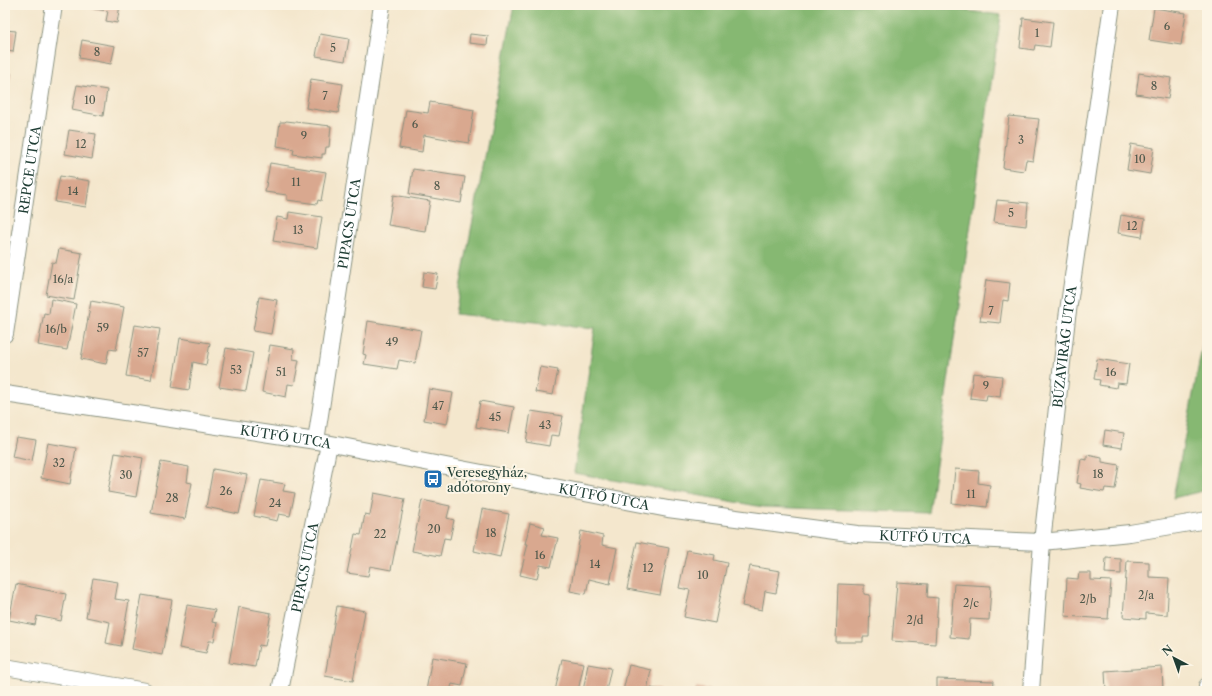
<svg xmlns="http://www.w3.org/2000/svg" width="1212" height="696" viewBox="0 0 1212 696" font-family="'Libre Caslon Text',serif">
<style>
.forest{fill:#86b872;stroke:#527a53}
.building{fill:#d9a88f}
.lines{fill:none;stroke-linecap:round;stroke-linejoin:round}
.street-casing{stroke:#8a9280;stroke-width:18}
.street{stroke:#fff;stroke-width:16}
.labels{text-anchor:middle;stroke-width:4;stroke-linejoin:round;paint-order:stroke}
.number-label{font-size:11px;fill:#4e584b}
.street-label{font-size:13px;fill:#1f3d34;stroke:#fcf5e5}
.poi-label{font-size:13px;fill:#1f3d34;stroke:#fcf5e5;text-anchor:start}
</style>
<rect width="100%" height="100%" fill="#fcf5e5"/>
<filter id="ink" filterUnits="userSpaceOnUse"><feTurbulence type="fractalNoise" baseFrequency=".025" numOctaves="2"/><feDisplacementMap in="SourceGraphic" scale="8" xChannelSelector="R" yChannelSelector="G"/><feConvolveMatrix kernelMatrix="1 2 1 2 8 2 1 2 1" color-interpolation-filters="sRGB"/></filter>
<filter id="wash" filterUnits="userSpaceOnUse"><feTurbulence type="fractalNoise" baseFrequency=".012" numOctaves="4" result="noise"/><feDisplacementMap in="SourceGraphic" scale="16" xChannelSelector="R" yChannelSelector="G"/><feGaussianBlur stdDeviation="0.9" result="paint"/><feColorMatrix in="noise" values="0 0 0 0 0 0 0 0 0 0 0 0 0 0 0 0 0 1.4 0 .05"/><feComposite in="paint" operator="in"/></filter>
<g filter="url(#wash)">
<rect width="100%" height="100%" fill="#f4e7cd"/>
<!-- forest -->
<path class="forest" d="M514,5H918L1001,15L929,513L763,507L574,473L595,328L455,314Z
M1207,322V490L1173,498Z"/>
<g id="blocks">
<!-- building -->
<path class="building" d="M90,5H120L117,23L106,21L108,11L89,8Z
M341,5H351V7Z
M1154,8L1186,13L1181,45L1149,40Z
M1023,18L1053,22L1050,47L1035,45L1034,50L1020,48Z
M5,30L16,31L13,52L8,51L7,58H5Z
M320,34L349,39L345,61L316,56Z
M470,34L488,36L487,45L469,43Z
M82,40L115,46L111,64L79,58Z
M5,72L11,73L7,96H5Z
M1139,73L1171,78L1168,99L1136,94Z
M311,79L343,84L338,113L306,108Z
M77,85L107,90L103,116L72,110Z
M430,102L474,110L469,143L424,135L422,152L399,148L406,110L428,113Z
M1009,116L1039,119L1033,161L1026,160L1024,171L1003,168Z
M286,121L331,126L329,147H326L325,154H322V158L293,154L294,149L277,146L280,122H285Z
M69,130L96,134L92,159L65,154Z
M1131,144L1154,148L1150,174L1127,170Z
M270,163L326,172L321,201L318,200L317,204L287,200V195L265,192Z
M413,169L465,177L461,203L409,194Z
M60,176L90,181L86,207L55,202Z
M393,195L430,201L425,231L388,225Z
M997,200L1028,203L1026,226L994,222Z
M289,212L322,217L317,248L273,241L277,217L288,219Z
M1121,215L1145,219L1142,237L1118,233Z
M59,249L82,253L74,300L46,295L52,262L56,263Z
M424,272L438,274L435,289L422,287Z
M986,280L1010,283L1008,301L1003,300L1000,323L980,321Z
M259,297L277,300L271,334L253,331Z
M51,299L76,304L67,350L38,345L44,313L49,314Z
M91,301L124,307L116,350L109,349L106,364L81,359Z
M368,321L421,330L415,363L399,360L397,369L364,364L366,355L363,354Z
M135,325L160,329L151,380L126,376Z
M180,338L210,343L206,365L193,362L189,390L172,387Z
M270,345L294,349L293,359L299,360L294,385L288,384L286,397L262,392Z
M226,348L253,353L246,391L219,387Z
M1097,359L1129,364L1126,384L1117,383L1116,388L1099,385L1100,380L1094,379Z
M540,367L558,370L553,395L535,392Z
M973,373L1002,376L1000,397L987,395L986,400L970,398Z
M429,389L453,393L447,424L424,420Z
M480,401L514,407L509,433L476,427Z
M531,411L563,416L559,436L551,435L549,446L526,442Z
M1105,430L1124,433L1122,448L1103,445Z
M16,437L36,440L32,461L12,457Z
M48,443L76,448L70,484L41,478Z
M115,453L143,458L136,497L108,492Z
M1087,455L1102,458V462L1119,465L1115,489L1105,488L1104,492L1080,488L1081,484L1077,483L1081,459L1087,460Z
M161,462L189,467L187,482L192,483L185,519L151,513Z
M213,469L247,475L239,514L206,507Z
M955,469L979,471L978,483L990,485L987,507L952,503Z
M261,480L285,484L283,491L295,493L290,516L279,514L277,521L254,516Z
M374,493L405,499L391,570L370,566L368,576L347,573L355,534L361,535L365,514L370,515Z
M422,500L450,506L447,518L454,520L450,539L444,538L440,556L412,551Z
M482,509L509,514L500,557L474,551Z
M530,523L545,527L542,535L558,538L551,567L540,565L537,579L520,575L528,544H525Z
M581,531L603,536L602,545L617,548L610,584L589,579L586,594L570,591Z
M637,542L669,548L660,595L627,589Z
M687,550L715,555L714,560L727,563L715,623L684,617L690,590L679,588Z
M1106,558L1121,559V574L1105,573Z
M1127,561L1149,562V577L1169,578L1167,615L1146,613V619L1123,617Z
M750,566L780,571L776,593L765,591L762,610L742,606Z
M1079,573H1091V580L1111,581L1108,619L1065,616L1067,578L1078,579Z
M93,578L118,582L115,599L129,601L121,646L106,643L110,622L86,617Z
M897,582L928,584L927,597L938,598L935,644L892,641Z
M16,584L66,594L61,621L37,616L35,625L9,620Z
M838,584L864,585V594L870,595L869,637H863V642H836Z
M954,584L991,586L989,620L970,619L969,639L950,637Z
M142,595L172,600L162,655L132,649Z
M187,605L215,610L212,622L217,623L214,641H209L206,653L179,648Z
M337,606L365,611L353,681L325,676Z
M239,607L271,613L265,646L259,645L255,667L229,663Z
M432,657L467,663L462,686L452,684L450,691H426Z
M562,659L584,663L578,691H555Z
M588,664L611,668L606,691H583Z
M629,665L651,670L647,691H623Z
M1162,667L1163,691H1106L1105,671Z
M937,679L994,681L993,691H937Z
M696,687L713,690V691H696Z
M651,688L661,690V691H651Z"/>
</g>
</g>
<g filter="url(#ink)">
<use href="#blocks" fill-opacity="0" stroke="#8a9280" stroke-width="1"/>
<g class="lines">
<defs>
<g id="street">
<path id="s1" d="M5,334L54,5"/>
<path id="s2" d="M5,394L316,441L668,509L857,534L1042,542L1130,533L1207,520"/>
<path id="s3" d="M316,441L382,5"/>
<path d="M5,667L145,691"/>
<path id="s4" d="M280,691L329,444"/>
<path id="s5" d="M1031,691L1042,542L1067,318L1112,5"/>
<path d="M1207,691V686"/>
</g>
</defs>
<!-- street casing -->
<use href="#street" class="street-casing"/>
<!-- street -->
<use href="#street" class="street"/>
</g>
</g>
<!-- icons -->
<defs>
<symbol id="bus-square" viewBox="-11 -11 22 22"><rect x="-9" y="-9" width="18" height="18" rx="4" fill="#1f6fb2" stroke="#fcf5e5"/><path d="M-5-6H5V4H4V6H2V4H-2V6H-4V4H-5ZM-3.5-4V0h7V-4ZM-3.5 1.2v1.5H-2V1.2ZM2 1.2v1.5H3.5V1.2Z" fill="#fff"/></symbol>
</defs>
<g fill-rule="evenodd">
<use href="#bus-square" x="422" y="468" width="22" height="22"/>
</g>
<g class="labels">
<!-- number labels -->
<g class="number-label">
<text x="1167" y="30">6</text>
<text x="1037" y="37">1</text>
<text x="333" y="52">5</text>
<text x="97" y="56">8</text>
<text x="1154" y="90">8</text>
<text x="325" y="100">7</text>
<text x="90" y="104">10</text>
<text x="415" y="128">6</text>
<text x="304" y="140">9</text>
<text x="1021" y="144">3</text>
<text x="81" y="148">12</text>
<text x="1140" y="163">10</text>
<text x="296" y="186">11</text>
<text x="437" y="190">8</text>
<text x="73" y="195">14</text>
<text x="1011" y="217">5</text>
<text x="1132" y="230">12</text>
<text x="298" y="234">13</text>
<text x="63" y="283">16/a</text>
<text x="991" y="315">7</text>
<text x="103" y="332">59</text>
<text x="56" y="333">16/b</text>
<text x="392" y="346">49</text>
<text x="143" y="357">57</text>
<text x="236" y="374">53</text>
<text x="281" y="376">51</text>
<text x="1111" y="376">16</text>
<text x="986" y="390">9</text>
<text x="438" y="410">47</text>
<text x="495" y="421">45</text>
<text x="545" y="429">43</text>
<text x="59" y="467">32</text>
<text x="1098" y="478">18</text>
<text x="126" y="479">30</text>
<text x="226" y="495">26</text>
<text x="971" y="498">11</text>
<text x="172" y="502">28</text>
<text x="275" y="507">24</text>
<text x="434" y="533">20</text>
<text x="491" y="537">18</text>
<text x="380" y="538">22</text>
<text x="540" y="559">16</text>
<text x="595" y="568">14</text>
<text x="648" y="572">12</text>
<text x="703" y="579">10</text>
<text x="1146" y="599">2/a</text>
<text x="1088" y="603">2/b</text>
<text x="971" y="607">2/c</text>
<text x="915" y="624">2/d</text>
</g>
<!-- street labels -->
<g class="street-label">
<text dy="5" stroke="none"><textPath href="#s1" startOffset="166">REPCE UTCA</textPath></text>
<text dy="5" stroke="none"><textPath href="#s3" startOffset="220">PIPACS UTCA</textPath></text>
<text dy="5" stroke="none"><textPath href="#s5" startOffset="346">BÚZAVIRÁG UTCA</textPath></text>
<text dy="5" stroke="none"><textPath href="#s2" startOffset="284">KÚTFŐ UTCA</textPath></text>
<text dy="5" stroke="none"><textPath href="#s2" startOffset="608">KÚTFŐ UTCA</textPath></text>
<text dy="5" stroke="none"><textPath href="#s2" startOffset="932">KÚTFŐ UTCA</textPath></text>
<text dy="5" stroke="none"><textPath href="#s4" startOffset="126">PIPACS UTCA</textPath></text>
</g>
<!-- poi labels -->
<g class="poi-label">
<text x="447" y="477">Veresegyház,<tspan x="447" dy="15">adótorony</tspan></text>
</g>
</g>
<!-- margin -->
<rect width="1212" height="696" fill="none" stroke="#fcf5e5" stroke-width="20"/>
<!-- north arrow -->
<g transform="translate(1174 658) rotate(319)" stroke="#fcf5e5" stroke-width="3" paint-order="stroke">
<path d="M0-3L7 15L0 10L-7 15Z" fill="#1f3d34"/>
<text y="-6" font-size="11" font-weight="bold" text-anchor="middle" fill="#1f3d34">N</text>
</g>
</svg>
